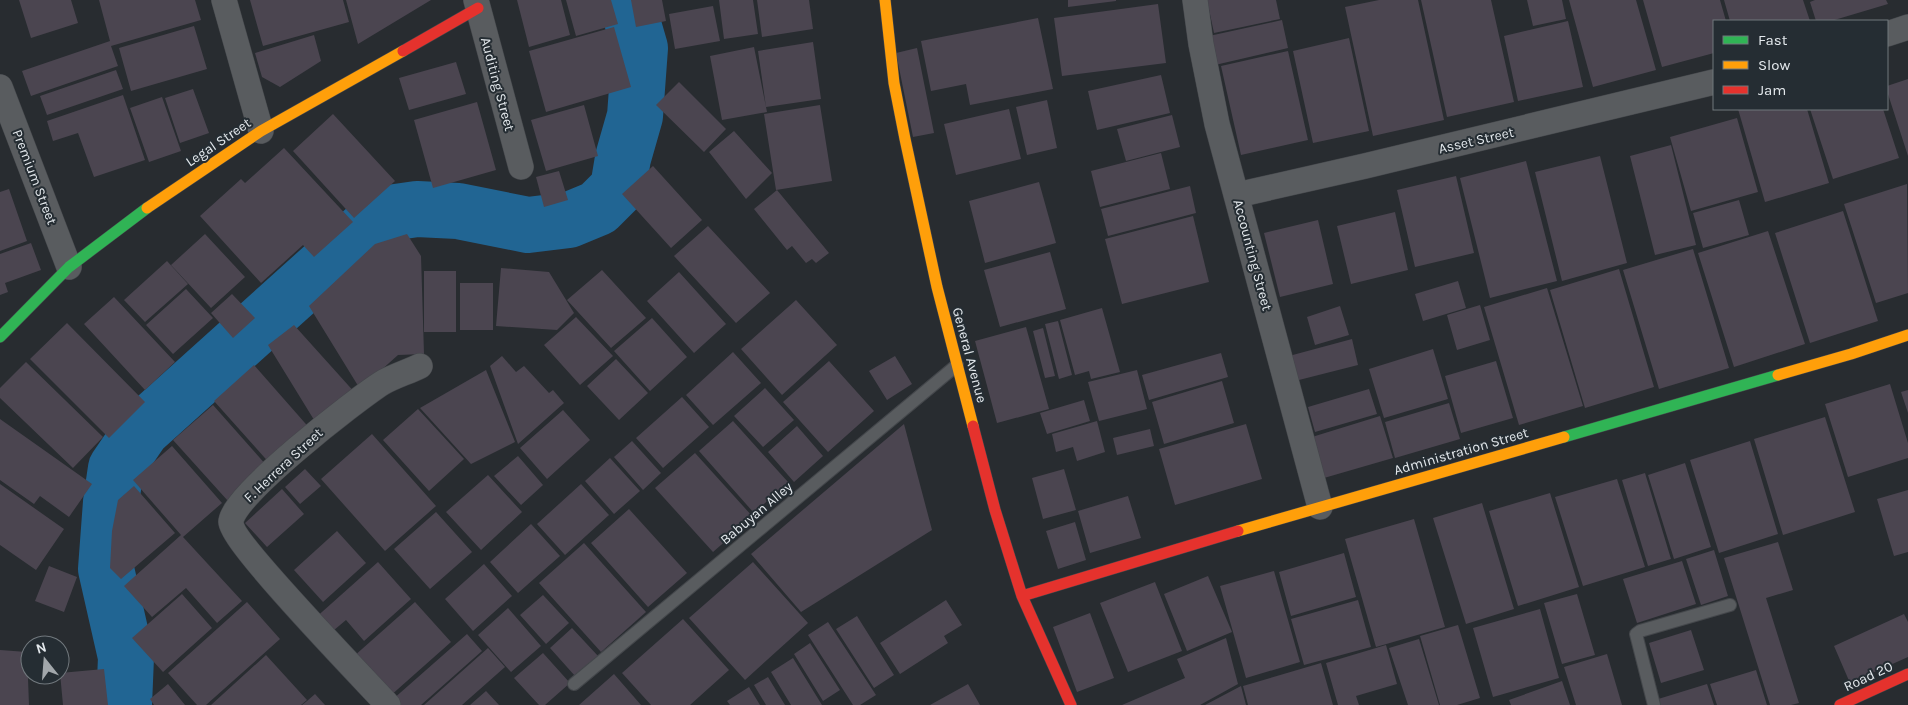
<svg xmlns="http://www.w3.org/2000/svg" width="1908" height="705" viewBox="0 0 1908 705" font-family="Karla,sans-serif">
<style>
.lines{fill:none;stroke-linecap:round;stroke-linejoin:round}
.river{stroke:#216593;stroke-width:56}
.building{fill:#4b4550}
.lane-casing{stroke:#44474b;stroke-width:14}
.street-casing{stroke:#44474b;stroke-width:26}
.fast-casing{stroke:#44474b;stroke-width:12}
.slow-casing{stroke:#44474b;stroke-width:12}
.jam-casing{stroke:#44474b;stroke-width:12}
.lane{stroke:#595c5f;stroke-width:12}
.street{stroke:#595c5f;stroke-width:25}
.fast{stroke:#30b455;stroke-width:11}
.slow{stroke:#ff9f0a;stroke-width:11}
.jam{stroke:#e5322d;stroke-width:11}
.labels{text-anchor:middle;stroke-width:4;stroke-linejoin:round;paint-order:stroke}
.street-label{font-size:14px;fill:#e4e9ed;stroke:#252d33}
</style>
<rect width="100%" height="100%" fill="#282c30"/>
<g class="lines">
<!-- river -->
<path class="river" d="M124,705L126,657L106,569L111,502L116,468L142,430L382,214L417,209L458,211L528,225L569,220L598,208L618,188L623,158L635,116L640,48L626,0"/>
</g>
<!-- building -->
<path class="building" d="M19,0H71L78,23L31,38Z
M99,0H195L201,20L111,46L118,66L31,96L22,71L110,41Z
M250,0H343L349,22L263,46Z
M346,0H431L358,44Z
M517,0H561L570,35L529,47Z
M566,0H611L618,24L576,36Z
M631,0H662L666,21L636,27Z
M719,0H753L758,34L724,39Z
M757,0H809L813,29L762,37Z
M1068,0H1116V1L1068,7Z
M1207,0H1276L1280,19L1214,33Z
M1379,0H1418L1444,120L1373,136L1345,7Z
M1421,0H1491L1514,102L1447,117Z
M1527,0H1562L1566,19L1533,26Z
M1569,0H1636L1656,70L1593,87Z
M1643,0H1720L1726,21H1714V53L1662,67Z
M1724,0H1803L1810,21H1730Z
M1815,0H1886L1888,4L1831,21H1816L1810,2Z
M1158,4L1166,63L1062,76L1054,18Z
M713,6L720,41L675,49L669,14Z
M1038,18L1053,89L970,105L966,84L931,91L921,41Z
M1282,20L1288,48L1215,65L1209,36Z
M1568,21L1583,87L1518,101L1504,36Z
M194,26L207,69L131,91L119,48Z
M614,27L631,87L546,112L529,51Z
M314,35L321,61L280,87L262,77L255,53Z
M1349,38L1369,131L1313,143L1293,51Z
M813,42L821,99L766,107L758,51Z
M754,47L767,112L722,120L710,56Z
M917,48L934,133L913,137L896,53Z
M1288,51L1308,140L1241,155L1221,66Z
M456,62L466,94L409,110L399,78Z
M116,70L123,89L47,115L40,96Z
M1161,75L1170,113L1097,130L1088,91Z
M1908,79V156L1887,91V86Z
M679,82L726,129L704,152L656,105Z
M193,89L209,133L180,143L165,98Z
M123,95L145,160L94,177L78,133L53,141L47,121Z
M162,97L181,151L149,162L130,108Z
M1047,100L1057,148L1027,155L1016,107Z
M477,102L496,170L433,188L414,120Z
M584,105L598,156L546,171L531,120Z
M820,105L832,181L776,190L764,114Z
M1009,109L1021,159L956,175L944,124Z
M1738,109H1807L1829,183L1765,202Z
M1810,109H1883L1899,158L1833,179Z
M333,114L395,181L354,218L293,151Z
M1172,115L1180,147L1126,161L1117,129Z
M1737,118L1758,192L1691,211L1670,137Z
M734,131L772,173L746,199L709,152Z
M1671,145L1696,245L1655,255L1630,156Z
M284,148L353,222L314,257L303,245L261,283L200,216L241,179L245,183Z
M1161,153L1170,189L1100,207L1091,171Z
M1600,156L1627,263L1562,281L1535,172Z
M1526,161L1557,281L1490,298L1460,178Z
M653,166L702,220L671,248L622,194Z
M559,171L568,200L544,207L536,177Z
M1456,176L1474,253L1415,267L1397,190Z
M1039,182L1056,243L985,263L969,201Z
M1907,184L1908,293L1876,303L1844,204Z
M1190,186L1196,213L1108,236L1101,209Z
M9,189L27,241L0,251V192Z
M777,190L829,253L816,263L812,259L806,263L792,246L787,250L754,209Z
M1739,200L1749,235L1703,248L1693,213Z
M1843,211L1878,321L1810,343L1775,233Z
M1395,212L1408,270L1351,284L1337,226Z
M1193,216L1209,282L1122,304L1105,239Z
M1318,220L1333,284L1280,297L1264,233Z
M708,226L770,293L736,323L674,256Z
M1768,231L1805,344L1734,367L1698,253Z
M205,234L245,277L211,308L171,265Z
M407,234L421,256L424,354L398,355L360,389L309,306L375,244Z
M31,243L41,270L5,283L8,292L0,295V254Z
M1693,249L1729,368L1659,389L1623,270Z
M1050,252L1066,309L1000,327L984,270Z
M167,261L188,284L145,322L124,300Z
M501,268L549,272L574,313L557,330L496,326Z
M1619,269L1654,387L1585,408L1550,290Z
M602,270L646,318L611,348L567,300Z
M424,271H456V332H424Z
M679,272L726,324L694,353L647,301Z
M1458,281L1466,308L1423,321L1415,294Z
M460,283H493V330H460Z
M1547,288L1583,406L1519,425L1484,307Z
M186,289L213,318L173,354L146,325Z
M232,294L255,318L233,338L211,313Z
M114,297L175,362L145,390L84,324Z
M796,300L837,345L782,395L741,349Z
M1480,305L1490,340L1457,350L1447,315Z
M1340,306L1349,335L1315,345L1307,317Z
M1102,308L1120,372L1091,379L1089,371L1075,375L1060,320Z
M576,317L613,356L580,385L544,345Z
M652,318L687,357L650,391L614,351Z
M1058,321L1072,375L1059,379L1045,324Z
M67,323L145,402L109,438L30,359Z
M294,325L357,395L319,428L268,345Z
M1026,327L1049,409L997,423L975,341Z
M1043,328L1055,376L1045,378L1033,331Z
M1352,339L1358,365L1295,381L1289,356Z
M1433,349L1448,399L1384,418L1369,369Z
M733,352L761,383L713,425L686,395Z
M1221,353L1228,377L1149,400L1142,375Z
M502,356L516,372L524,366L549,393L553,390L564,403L518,444L490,366Z
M895,356L912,384L887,400L869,371Z
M616,359L648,393L619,420L587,386Z
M829,361L874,411L828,452L783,402Z
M1496,361L1513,418L1461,433L1445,376Z
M26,362L103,437L73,468L0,398V388Z
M254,365L312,431L272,466L214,401Z
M486,370L515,442L471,464L420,408Z
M1137,370L1147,409L1099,421L1088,382Z
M1222,381L1234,423L1164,444L1152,402Z
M1890,384L1908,443V458L1848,477L1825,404Z
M765,388L794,420L763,447L734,416Z
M1369,389L1377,414L1315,432L1308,407Z
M1908,390V413L1901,392Z
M682,397L709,427L663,468L636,438Z
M1084,400L1090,421L1047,434L1040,413Z
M1449,403L1460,439L1395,458L1385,422Z
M213,405L267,466L228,501L173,440Z
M418,409L464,459L429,491L383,440Z
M563,410L590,440L547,479L520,448Z
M1380,416L1393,458L1324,478L1312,437Z
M1825,417L1855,512L1783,535L1754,439Z
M0,419L92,484L69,517L40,496L34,504L0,480Z
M733,421L788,482L754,513L699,451Z
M1097,421L1105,452L1077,461L1073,447L1056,452L1052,434Z
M904,424L932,530L801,612L751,554Z
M1246,424L1262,479L1175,505L1159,449Z
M797,426L823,456L794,482L768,452Z
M1150,429L1154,446L1117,455L1113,438Z
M372,434L436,506L385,551L321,479Z
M632,441L661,473L643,490L614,457Z
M1750,441L1778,534L1719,553L1690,460Z
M172,446L222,503L183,537L242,601L217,623L186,588L152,617L124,586L181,535L133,480Z
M695,453L753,517L713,552L655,488Z
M518,456L543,485L521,505L494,476Z
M610,458L640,491L614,514L585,481Z
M1685,463L1711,547L1674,559L1648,475Z
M305,469L321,486L300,504L285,487Z
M1064,469L1076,510L1043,519L1032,478Z
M1645,473L1671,559L1648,566L1622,480Z
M488,475L522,512L481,550L446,512Z
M1617,479L1645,567L1583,586L1555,497Z
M0,484L64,529L36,570L0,545Z
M581,484L609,515L565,555L537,524Z
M134,486L175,533L121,579L110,568L112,531L118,500Z
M282,489L304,514L267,547L245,523Z
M1908,490V552L1894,556L1877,499Z
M1550,493L1579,587L1518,606L1489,511Z
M1128,496L1141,538L1090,553L1078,511Z
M1482,503L1514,609L1466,624L1433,518Z
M629,509L687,573L648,607L591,543Z
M436,512L472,552L430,589L394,549Z
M1414,519L1445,627L1376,647L1345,539Z
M1075,522L1086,560L1058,569L1046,531Z
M531,524L560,556L518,593L490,562Z
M337,531L366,563L323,602L294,570Z
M1778,542L1793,590L1766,598L1799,703L1791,705H1770L1724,558Z
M584,543L646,612L601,652L539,583Z
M1714,550L1728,596L1701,605L1686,559Z
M1344,553L1356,597L1291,616L1279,572Z
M1682,561L1696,604L1637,623L1623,579Z
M378,562L411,599L364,641L346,620L327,636L313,620Z
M753,562L808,623L745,680L689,618Z
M484,564L512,596L473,631L445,599Z
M49,566L77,577L64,612L35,601Z
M1274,571L1300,662L1246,678L1220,586Z
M1208,576L1232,632L1187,651L1164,594Z
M1155,582L1182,651L1128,672L1100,603Z
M182,594L212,628L163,672L132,638Z
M1577,594L1595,655L1562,664L1544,603Z
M543,595L569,623L546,644L520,615Z
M946,600L962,625L944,636L948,643L900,674L880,643Z
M1358,600L1371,647L1304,665L1291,619Z
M247,602L280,639L206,705H197L168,673Z
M415,602L451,642L389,697L353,657Z
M508,608L541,646L511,672L478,635Z
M1540,609L1559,678L1493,697L1473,628Z
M1090,613L1114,678L1077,692L1053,627Z
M1904,614L1908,622V657L1850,683L1834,646Z
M857,616L894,675L874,688L836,629Z
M683,619L729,670L690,705H651L622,673Z
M828,622L876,695L860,705H853L808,635Z
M1458,625L1480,698L1457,705H1440L1420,636Z
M572,628L598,656L575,676L550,648Z
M1691,630L1704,670L1661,683L1649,643Z
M467,634L482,651L421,705H396L392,700Z
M1226,638L1238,684L1200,705H1122L1185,678L1177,659Z
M1419,639L1439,705H1408L1389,648Z
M810,643L840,690L823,701L794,654Z
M1386,645L1397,684L1356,696L1359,705H1338L1326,663Z
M488,648L505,667L462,705H424Z
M0,650L27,652L29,705H0Z
M543,653L570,683L545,705H539L514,678Z
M1607,654L1622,705H1576L1564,667Z
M266,655L307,700L301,705H211Z
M793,658L822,705H791L771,672Z
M1321,663L1333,705H1248L1243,686Z
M104,669L108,705H63L60,673Z
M1756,670L1767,705H1717L1710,684Z
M614,674L641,705H579Z
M768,677L785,705H766L754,685Z
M1562,681L1570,705H1511L1509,700Z
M168,684L185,705H154L150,699Z
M968,684L980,705H930Z
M1707,684L1714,705H1657L1655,700Z
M1241,686L1246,705H1205Z
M749,687L760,705H730L727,701Z
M486,691L499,705H470Z
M315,694L325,705H302L307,701Z"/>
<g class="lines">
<defs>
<path id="lane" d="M574,684L957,365
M1654,705L1636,634L1640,631L1730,605"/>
<path id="street" d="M224,0L261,131
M476,0L521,167
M1195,0L1201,44L1217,124L1320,507
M1887,34L1908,27
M0,87L69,267
M1237,195L1365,166L1714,82
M388,705C366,681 231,542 231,522C230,497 357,399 382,383C394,376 408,372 420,366"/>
<path id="fast" d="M0,337L69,267L147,208
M1564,437L1778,375"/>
<path id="slow" d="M885,0L894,83L905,139L937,287L973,426
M147,208L261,131L403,51
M1778,375L1851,354L1908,335
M1238,531L1564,437"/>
<path id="jam" d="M403,51L478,8
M973,426L995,510L1022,596L1071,705
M1022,596L1238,531
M1840,705L1908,674"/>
</defs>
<!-- lane casing -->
<use href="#lane" class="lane-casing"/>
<!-- street casing -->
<use href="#street" class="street-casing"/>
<!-- fast casing -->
<use href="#fast" class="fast-casing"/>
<!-- slow casing -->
<use href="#slow" class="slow-casing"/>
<!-- jam casing -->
<use href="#jam" class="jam-casing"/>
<!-- lane -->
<use href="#lane" class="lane"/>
<!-- street -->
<use href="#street" class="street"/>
<!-- fast -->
<use href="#fast" class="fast"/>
<!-- slow -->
<use href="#slow" class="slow"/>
<!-- jam -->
<use href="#jam" class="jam"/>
</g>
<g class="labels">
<!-- street labels -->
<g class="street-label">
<text transform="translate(498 84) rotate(75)" y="5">Auditing Street</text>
<text transform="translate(1476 140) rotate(-13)" y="5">Asset Street</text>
<text transform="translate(218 142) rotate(-34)" y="5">Legal Street</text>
<text transform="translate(35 177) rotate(69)" y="5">Premium Street</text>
<text transform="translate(1253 255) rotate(75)" y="5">Accounting Street</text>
<text transform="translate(970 355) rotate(75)" y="5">General Avenue</text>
<text transform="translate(1461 451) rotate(-16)" y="5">Administration Street</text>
<text transform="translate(283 465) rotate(-43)" y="5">F. Herrera Street</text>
<text transform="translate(756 513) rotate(-40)" y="5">Babuyan Alley</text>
<text transform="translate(1868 676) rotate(-25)" y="5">Road 20</text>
</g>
</g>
<!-- legend -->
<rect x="1713" y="20" width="175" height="90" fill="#252d33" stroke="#71787d"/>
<rect x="1723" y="36" width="25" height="8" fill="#30b455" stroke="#71787d"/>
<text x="1758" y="45" font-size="15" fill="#e4e9ed">Fast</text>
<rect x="1723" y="61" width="25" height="8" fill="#ff9f0a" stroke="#71787d"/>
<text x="1758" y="70" font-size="15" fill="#e4e9ed">Slow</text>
<rect x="1723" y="86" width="25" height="8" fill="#e5322d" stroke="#71787d"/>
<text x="1758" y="95" font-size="15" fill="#e4e9ed">Jam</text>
<!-- north arrow -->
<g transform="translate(45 660) rotate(343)"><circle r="24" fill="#252d33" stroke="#71787d"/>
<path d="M0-4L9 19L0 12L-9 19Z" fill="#a2a7ab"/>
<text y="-8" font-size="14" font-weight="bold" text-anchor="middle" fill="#e4e9ed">N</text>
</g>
</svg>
